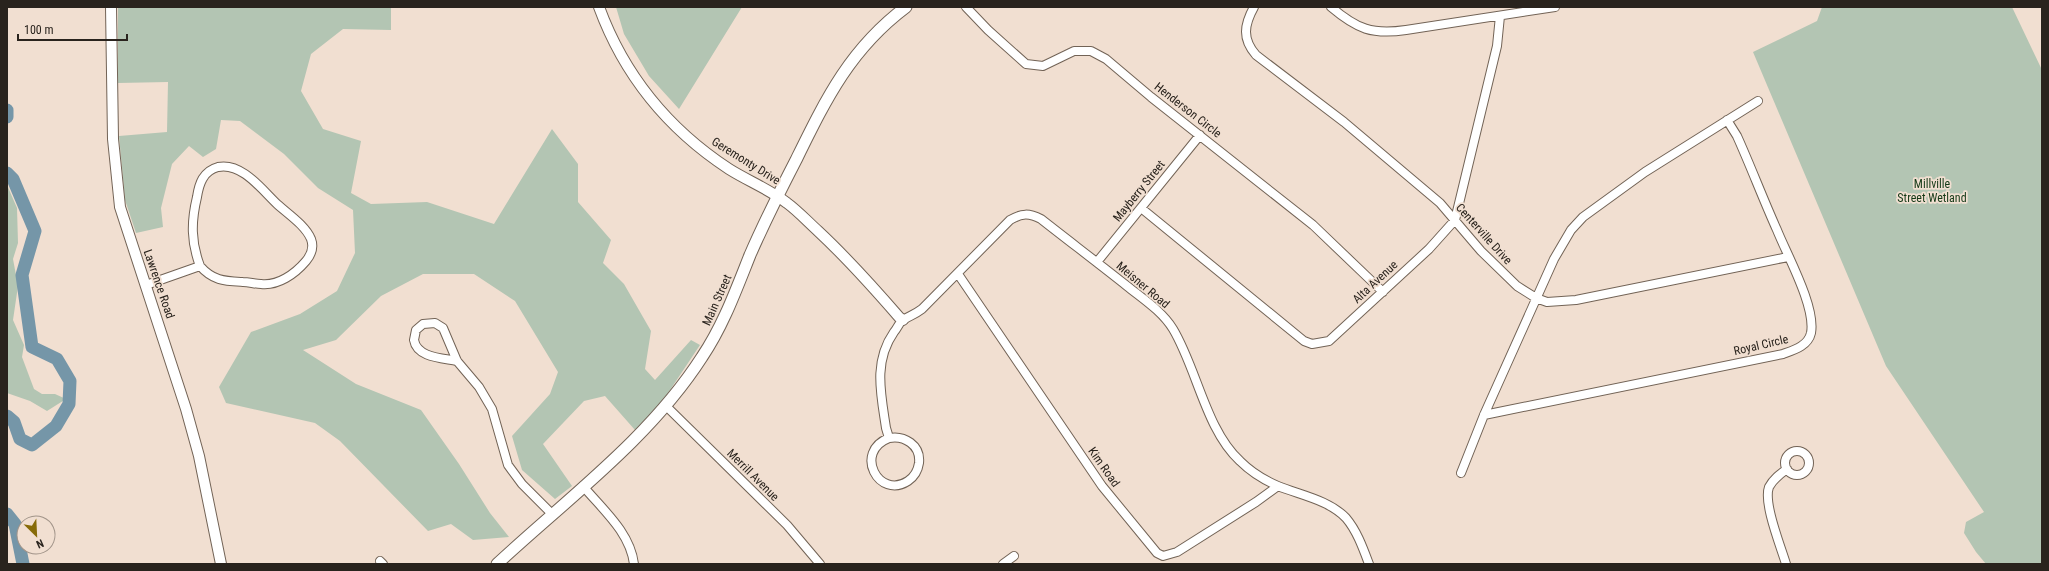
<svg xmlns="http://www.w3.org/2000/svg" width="2049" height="571" viewBox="0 0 2049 571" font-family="'Roboto Condensed',sans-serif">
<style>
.green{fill:#b3c5b3}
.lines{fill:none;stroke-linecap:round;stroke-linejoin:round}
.river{stroke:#7596a8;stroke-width:13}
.minor-casing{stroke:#726356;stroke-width:10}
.tertiary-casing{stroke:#726356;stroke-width:12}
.secondary-casing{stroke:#726356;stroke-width:13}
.minor{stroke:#fff;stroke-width:8}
.tertiary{stroke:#fff;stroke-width:10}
.secondary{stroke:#fff;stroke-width:11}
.labels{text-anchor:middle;stroke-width:3.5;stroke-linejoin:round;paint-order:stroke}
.street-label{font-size:12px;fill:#29231d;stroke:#f1dfd1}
.park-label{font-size:12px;fill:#123815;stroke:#f1dfd1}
</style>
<rect width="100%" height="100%" fill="#f1dfd1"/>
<!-- green -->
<path class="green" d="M118,7H391V30L343,29L311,54L301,91L323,129L361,141L351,193L371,204L427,202L494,224L552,129L578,164V202L611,240L603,263L624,284L651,331L645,369L655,380L691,340L700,345L662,402L635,430L605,396L584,401L543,444L572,486L555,499L522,470L512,436L550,394L558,372L515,301L474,274H423L381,296L336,340L303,350L356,384L421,410L459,464L490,513L509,537L473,540L451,524L428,531L340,441L315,423L226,403L219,387L251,332L300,314L337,291L355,253L353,210L318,188L284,154L240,121L221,120L216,149L203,157L189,146L172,164L161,208L163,227L136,233L125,200L119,136L167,132L168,82L118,83Z
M616,7H742L679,109L649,76L624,34Z
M1822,7H2012L2042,70V564H1986L1976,552L1964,533L1966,522L1984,512L1886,366L1753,52L1817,21Z
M7,185L17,208L18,243L13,259L18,286L13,320L24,345L22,357L34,389L42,394H55L66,399L47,411L30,401L7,393Z"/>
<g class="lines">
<!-- river -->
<path class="river" d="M7,110V117
M7,173L13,179L35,231L22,275L32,347L57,359L70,381L69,404L56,426L32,445L20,439L14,422L7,416
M7,514L15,524L23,564"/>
<defs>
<path id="minor" d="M966,7L988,30L1026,64L1043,66L1074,51H1091L1106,59L1151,97L1313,225L1383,292
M1254,7C1244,25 1242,39 1256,55L1344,122L1440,203L1481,251L1517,286L1536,298L1547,302L1576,300L1788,257
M1331,7C1357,29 1372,35 1406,30L1555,7
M1141,208L1304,341L1312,344L1329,341L1429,249L1455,220L1497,46L1500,16
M1097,262L1200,135
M958,274L1102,486L1157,553L1163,556L1177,552L1256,502L1278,486
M146,285L200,266C213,281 225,281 243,282C249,282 255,284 261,284C278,286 295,274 306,261C311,255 314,247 311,239C305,225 288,214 277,204C262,190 242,162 218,167C203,171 199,184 197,197C191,222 191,242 200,266
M457,361C443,358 417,358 414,340L416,330L423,324L435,323L443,328L457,361L479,387L492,409L508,465L522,484L552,514
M666,406L787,525L820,564
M1484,415L1783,354C1794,350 1808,346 1811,333C1816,307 1787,255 1777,230C1763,199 1751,167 1737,136L1727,120
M889,438C853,452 879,500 908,481C914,477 918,470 919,463C921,445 904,435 889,438L886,428C881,394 873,362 894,332C897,329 900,321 903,320C911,315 914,315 922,309L1010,220C1022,213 1029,213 1041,219C1069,241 1098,263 1127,286C1143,299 1162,311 1173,329C1197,369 1206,430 1240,461C1251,472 1264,480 1278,486C1300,495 1329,500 1346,518C1357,531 1363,548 1369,564
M1785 463a12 12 0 1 1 24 0a12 12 0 1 1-24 0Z
M1461,473L1484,415L1554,259L1571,230L1583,217L1645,172L1758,101
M583,486C602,509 630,532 634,564
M380,561L383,564
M1003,564L1014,556
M1786,564C1781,547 1763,503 1769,487C1773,479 1780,474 1787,469"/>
<path id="tertiary" d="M111,7L113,139L120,207L186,409L199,456L221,564
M599,7C624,75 668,129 729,169C748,181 769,189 787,203C798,211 808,222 818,231C847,258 873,287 899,317L903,320"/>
<path id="secondary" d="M497,564C567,499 650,438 702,357C723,326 736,290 750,255C764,223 780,191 796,160C826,99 850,49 906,7"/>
</defs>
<!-- minor casing -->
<use href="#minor" class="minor-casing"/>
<!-- tertiary casing -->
<use href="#tertiary" class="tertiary-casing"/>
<!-- secondary casing -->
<use href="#secondary" class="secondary-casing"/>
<!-- minor -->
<use href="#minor" class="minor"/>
<!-- tertiary -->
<use href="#tertiary" class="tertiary"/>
<!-- secondary -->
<use href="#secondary" class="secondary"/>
</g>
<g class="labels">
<!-- street labels -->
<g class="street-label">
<text transform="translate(1188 110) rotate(38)" y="4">Henderson Circle</text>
<text transform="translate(746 161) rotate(32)" y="4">Geremonty Drive</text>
<text transform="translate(1139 191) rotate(-51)" y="4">Mayberry Street</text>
<text transform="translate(1484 234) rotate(48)" y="4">Centerville Drive</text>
<text transform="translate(1375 282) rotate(-43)" y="4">Alta Avenue</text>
<text transform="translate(159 284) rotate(71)" y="4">Lawrence Road</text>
<text transform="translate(1143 285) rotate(40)" y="4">Meisner Road</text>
<text transform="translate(717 300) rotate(-66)" y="4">Main Street</text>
<text transform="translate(1761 345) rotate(-13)" y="4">Royal Circle</text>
<text transform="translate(1104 467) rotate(55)" y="4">Kim Road</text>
<text transform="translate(753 475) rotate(45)" y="4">Merrill Avenue</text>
</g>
<!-- park labels -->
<g class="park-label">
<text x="1932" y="188">Millville<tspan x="1932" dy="14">Street Wetland</tspan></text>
</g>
</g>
<!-- border -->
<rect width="2049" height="571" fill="none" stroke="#29231d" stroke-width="16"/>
<!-- north arrow -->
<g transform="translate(36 535) rotate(156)"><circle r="19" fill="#f1dfd1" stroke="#a19489"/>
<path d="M0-3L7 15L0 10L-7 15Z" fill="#876b08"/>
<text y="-6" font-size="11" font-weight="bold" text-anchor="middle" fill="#29231d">N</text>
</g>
<!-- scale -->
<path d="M18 34v6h109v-6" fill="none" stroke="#29231d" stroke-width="2"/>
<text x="24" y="34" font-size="12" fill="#29231d" stroke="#f1dfd1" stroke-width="3" paint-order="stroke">100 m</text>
</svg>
